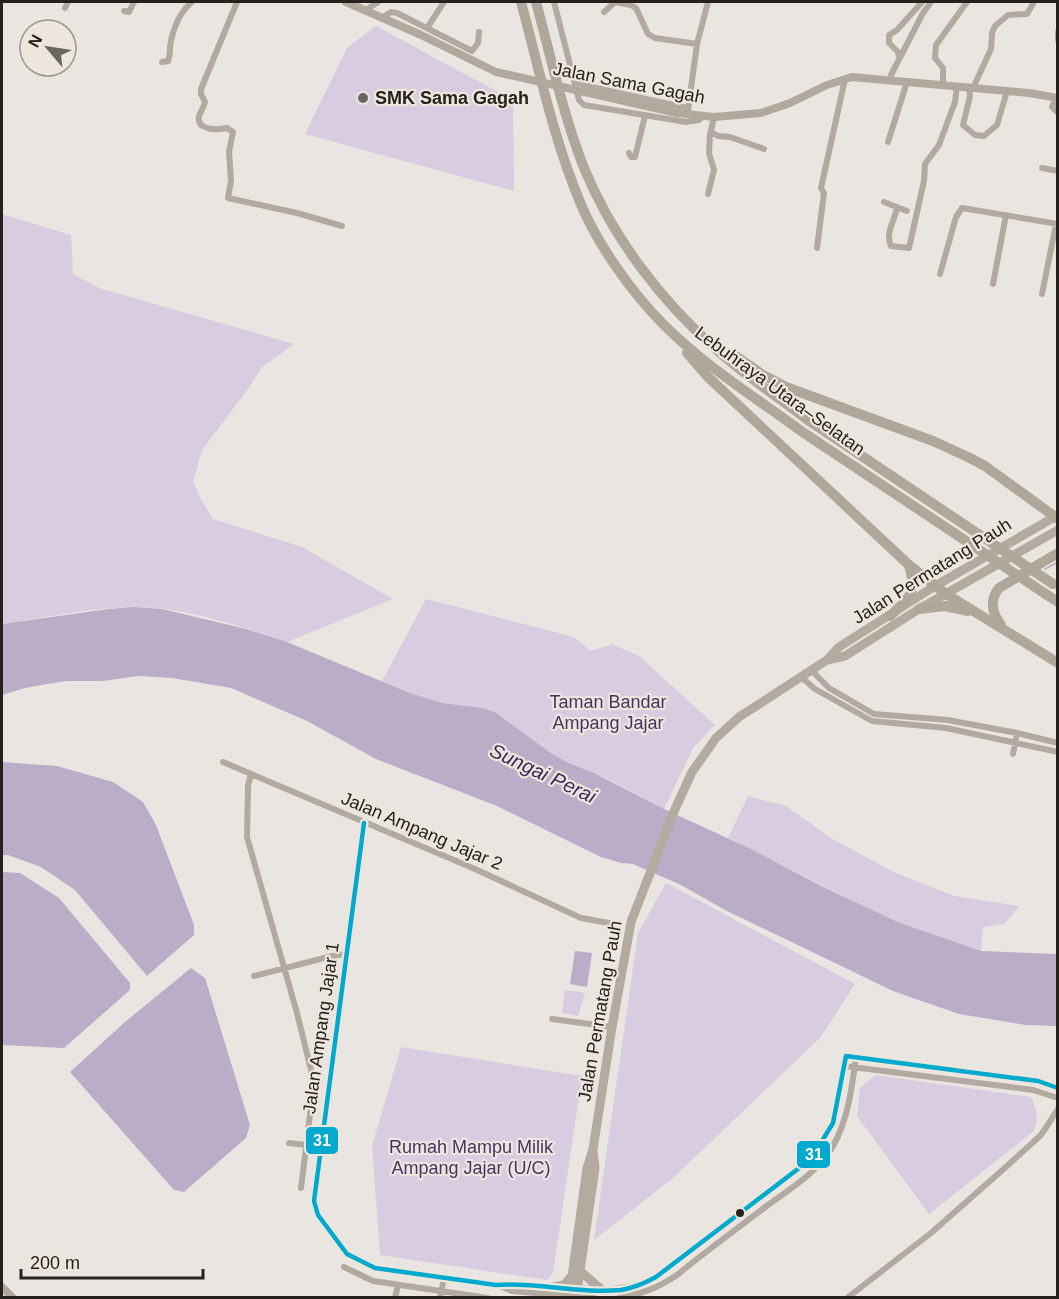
<svg xmlns="http://www.w3.org/2000/svg" width="1059" height="1299" viewBox="0 0 1059 1299" font-family="Helvetica,sans-serif">
<style>
.green{fill:#d8cde0}
.water{fill:#baadc7}
.lines{fill:none;stroke-linecap:round;stroke-linejoin:round}
.stream{stroke:#baadc7;stroke-width:1.5}
.street{stroke:#b2aaa0;stroke-width:6}
.secondary{stroke:#b2a99e;stroke-width:8}
.primary{stroke:#b3ab9f;stroke-width:9}
.highway{stroke:#aea79a;stroke-width:10}
.secondary-bridge{stroke:#b2a99e;stroke-width:8}
.highway-bridge{stroke:#aea79a;stroke-width:10}
.bus-1-casing{stroke:#ede6dc;stroke-width:9}
.bus-1{stroke:#00a9ce;stroke-width:4.5}
.poi-dot{fill:#696662;stroke:#ede6dc;stroke-width:2}
.bus-dot{fill:#24211e;stroke:#ede6dc;stroke-width:2}
.labels{text-anchor:middle;stroke-width:4.5;stroke-linejoin:round;paint-order:stroke}
.street-label{font-size:18px;fill:#24211e;stroke:#ede6dc}
.poi-label{font-size:18px;font-weight:bold;fill:#24211e;stroke:#ede6dc;text-anchor:start}
.park-label{font-size:18px;fill:#4b3265;stroke:#ede6dc}
.water-label{font-size:20px;font-style:italic;fill:#402759;stroke:#ede6dc}
.line-badge{stroke:#ede6dc;stroke-width:2}
.badge-label{font-size:16px;text-anchor:middle;font-weight:bold;fill:#fff}
</style>
<rect width="100%" height="100%" fill="#e9e5e0"/>
<!-- green -->
<path class="green" d="M376,26L513,100L514,191L305,134L347,48Z
M2,214L71,235L73,274L99,288L294,344L262,367L248,389L202,450L193,482L199,496L213,519L302,547L393,599L287,642C239,626 186,607 135,607C91,607 45,618 2,624Z
M426,599L574,637L591,651L612,644L639,656L715,725L693,748L664,809L610,780L571,764L552,754L495,712L483,708L442,703L410,693L382,681Z
M748,796L786,806L834,840L896,873L954,896L1020,906L1004,924L983,927L981,951C953,942 925,934 898,922C840,897 785,865 728,838Z
M666,883L855,984L820,1038L673,1178L594,1240L638,933Z
M565,990L585,993L578,1016L562,1013Z
M401,1047L582,1076L553,1273L547,1280L380,1255L372,1146Z
M876,1075L1031,1097C1037,1109 1039,1117 1034,1131L929,1214L857,1116L860,1088Z"/>
<!-- water -->
<path class="water" d="M134,607L162,609L246,629L287,642L410,693L442,703L483,708L495,712L552,754L571,764L594,773L664,809L751,849L825,888L900,923L981,951L1057,954V1026L1026,1025L959,1014L893,991L725,910L681,885L633,864L621,863L601,857L497,806L376,759L307,721L231,688L172,678L138,676L103,681H67L47,684L25,688L2,695V624L108,609Z
M2,762L57,766L113,782L143,802L156,825L194,925V935L147,976L75,890L41,867L8,855H2Z
M2,872L20,873L59,898L130,983V990L64,1048L2,1045Z
M575,951L592,953L587,987L570,984Z
M191,968L205,978L250,1125L246,1138L184,1192L174,1190L70,1072L125,1022Z"/>
<g class="lines">
<!-- stream -->
<path class="stream" d="M1045,569L1058,562"/>
<!-- street -->
<path class="street" d="M237,2L201,89V94L205,102C204,107 201,111 199,116C196,131 218,130 227,128L233,132L229,152L231,181L228,198L297,213L342,226
M554,2L579,100L584,105L686,122L699,120L703,116
M65,8L68,2
M366,10L378,2
M124,11L129,12L134,2
M604,12L615,2L631,5L636,8L648,34L655,38L697,44
M383,17L391,12L397,13L472,51L478,43L479,32
M427,28L444,2
M1058,32V40
M899,57L898,52L889,43V35L897,30L922,2
M162,62L168,61C171,54 169,48 171,41C174,27 181,11 192,2
M575,79L583,85L687,108
M890,80L891,75L923,13L931,2
M943,85V68L935,58L936,45L967,2
M969,88L970,96L963,125L975,135L984,136L997,125L1007,91
M973,88L991,49L992,33L995,26L1008,15L1027,14L1034,2
M1056,98L1052,107L1058,113
M688,110L697,44L708,2
M711,132L718,136L730,137L764,149
M888,142L907,82
M629,153L631,157H635L645,116
M1042,168L1058,171
M708,194L714,170L709,153L710,135L714,117
M884,202L907,211
M897,209C894,221 885,234 891,246L909,248L924,181L925,164L939,145L955,102L957,86
M817,248L824,193L821,188L845,79
M940,274L956,217L962,208L1058,224
M993,284L1006,215
M1042,294L1056,224
M811,670L829,688L874,714L948,720L1017,733L1058,743
M801,677L815,689L872,721L946,728L1058,752
M1013,754L1017,733
M223,762L475,869L581,918L609,923
M251,774L248,786L247,837L297,1013L314,1082L301,1188
M364,823L314,1193L315,1208L318,1215L347,1254L375,1268L496,1285L513,1284L554,1287
M254,976L332,956L346,954
M552,1019L612,1027
M844,1066L1033,1090L1058,1098
M289,1143L306,1145
M344,1267L373,1281L488,1298
M500,1286L512,1291L594,1298
M576,1288C607,1290 627,1291 656,1277L811,1159L833,1123L846,1056L1038,1081L1058,1088
M395,1298L398,1285
M440,1298L444,1278
M619,1298C641,1294 658,1288 677,1275C706,1251 738,1228 768,1205C790,1189 819,1171 833,1146C848,1120 852,1087 856,1057
M847,1298L931,1233L1007,1166L1041,1135L1058,1109"/>
<!-- secondary -->
<path class="secondary" d="M346,2L419,34
M677,113L714,117L761,113L790,103L827,85L852,77L1029,93L1058,98
M2,1287L13,1298"/>
<!-- primary -->
<path class="primary" d="M827,660L845,656L919,609L1058,530
M580,1271L602,1290
M552,1287L564,1285L571,1277
M551,1294L560,1298
M569,1298L587,1168L593,1149L612,1027L631,922L675,809L692,772L716,738L739,717L827,660L839,647L935,586L1058,515
M576,1298L595,1168L593,1151"/>
<!-- highway -->
<path class="highway" d="M521,2C539,68 553,138 580,202C597,244 632,293 664,325C705,366 755,397 801,431
M536,2C551,57 563,115 584,168C613,238 661,301 718,351C746,376 778,397 808,420
M687,353L708,377L909,565L946,594L1058,663
M733,354L763,375L786,387L933,441L970,458L985,466L1058,519
M1047,595L1058,602
M919,609L945,606L968,611
M890,616C909,598 918,593 909,566
M1001,625C992,613 989,601 999,588L1058,553"/>
<!-- secondary-bridge -->
<path class="secondary-bridge" d="M419,34L496,72L677,113"/>
<!-- highway-bridge -->
<path class="highway-bridge" d="M808,420L1053,584
M801,431L1047,595"/>
<defs>
<path id="bus-1" d="M364,823L314,1201L318,1215L347,1254L375,1268L496,1285C538,1282 580,1294 621,1290C634,1288 645,1283 656,1277L811,1159L833,1123L846,1056L1038,1081L1058,1088"/>
</defs>
<!-- bus-1 casing -->
<use href="#bus-1" class="bus-1-casing"/>
<!-- bus-1 -->
<use href="#bus-1" class="bus-1"/>
</g>
<!-- markers -->
<circle class="poi-dot" cx="363" cy="98" r="6"/>
<circle class="bus-dot" cx="740" cy="1213" r="5"/>
<g class="labels">
<!-- street labels -->
<g class="street-label">
<text transform="translate(629 83) rotate(11)" y="6">Jalan Sama Gagah</text>
<text transform="translate(780 391) rotate(36)" y="6">Lebuhraya Utara–Selatan</text>
<text transform="translate(932 571) rotate(-32)" y="6">Jalan Permatang Pauh</text>
<text transform="translate(422 831) rotate(23)" y="6">Jalan Ampang Jajar 2</text>
<text transform="translate(600 1011) rotate(-80)" y="6">Jalan Permatang Pauh</text>
<text transform="translate(321 1028) rotate(-82)" y="6">Jalan Ampang Jajar 1</text>
</g>
<!-- poi labels -->
<g class="poi-label">
<text x="375" y="104">SMK Sama Gagah</text>
</g>
<!-- park labels -->
<g class="park-label">
<text x="608" y="708">Taman Bandar<tspan x="608" dy="21">Ampang Jajar</tspan></text>
<text x="471" y="1153">Rumah Mampu Milik<tspan x="471" dy="21">Ampang Jajar (U/C)</tspan></text>
</g>
<!-- water labels -->
<g class="water-label">
<text transform="translate(543 773) rotate(25)" y="7">Sungai Perai</text>
</g>
</g>
<g class="line-badge">
<rect x="305" y="1126" width="34" height="29" rx="6" fill="#00a9ce"/>
<rect x="796" y="1140" width="35" height="29" rx="6" fill="#00a9ce"/>
</g>
<g class="badge-label">
<text x="322" y="1146">31</text>
<text x="814" y="1160">31</text>
</g>
<!-- border -->
<rect width="1059" height="1299" fill="none" stroke="#24211e" stroke-width="6"/>
<!-- north arrow -->
<g transform="translate(48 48) rotate(299)"><circle r="28" fill="#ede6dc" stroke="#9d9790" stroke-width="1.5"/>
<path d="M0-4.5L10 22L0 15L-10 22Z" fill="#696662"/>
<text y="-9" font-size="16" font-weight="bold" text-anchor="middle" fill="#24211e">N</text>
</g>
<!-- scale -->
<path d="M21 1269v9h182v-9" fill="none" stroke="#24211e" stroke-width="3"/>
<text x="30" y="1269" font-size="18" fill="#24211e" stroke="#ede6dc" stroke-width="4.5" paint-order="stroke">200 m</text>
</svg>
